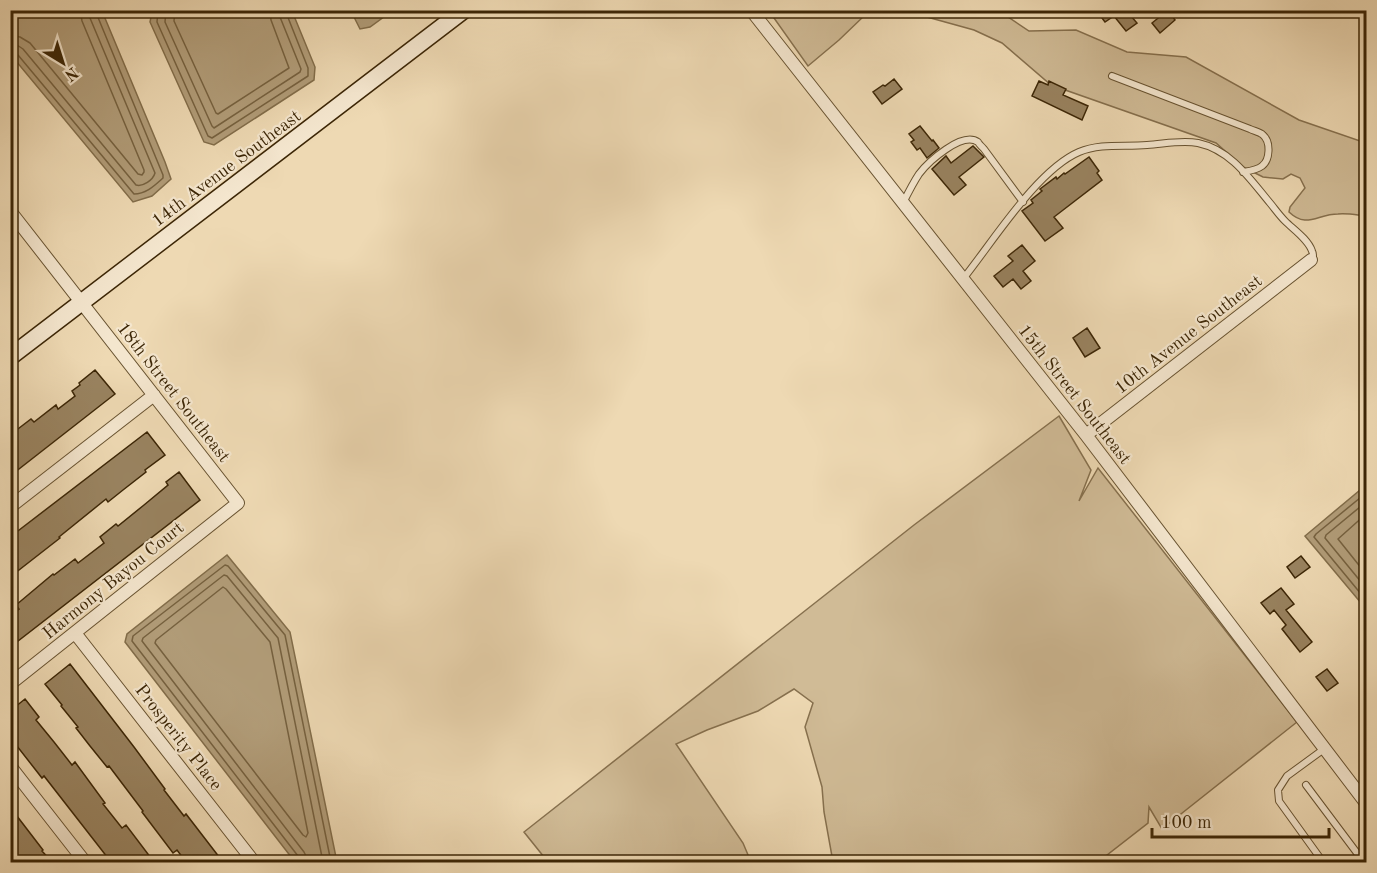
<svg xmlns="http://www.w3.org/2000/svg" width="1377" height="873" viewBox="0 0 1377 873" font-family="'Old Standard TT',serif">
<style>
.green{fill:#d0bb96;stroke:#86704e;stroke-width:1.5}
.water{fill:#b19c78;stroke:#826d4a;stroke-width:1.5}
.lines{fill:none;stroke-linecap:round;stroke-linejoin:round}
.shore{stroke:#76613f;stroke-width:1.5}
.building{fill:#998360;stroke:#3c2606;stroke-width:1.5}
.lane-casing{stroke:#685331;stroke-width:8}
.street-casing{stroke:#685331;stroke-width:14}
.secondary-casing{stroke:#3c2606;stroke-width:19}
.lane{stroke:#f4e6ce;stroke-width:6}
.street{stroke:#f4e6ce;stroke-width:12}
.secondary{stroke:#f4e6ce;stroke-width:16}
.labels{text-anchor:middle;stroke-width:4.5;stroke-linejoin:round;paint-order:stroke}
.street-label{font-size:18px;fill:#3c2606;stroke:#f4e6ce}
</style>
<rect width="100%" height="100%" fill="#eed9b3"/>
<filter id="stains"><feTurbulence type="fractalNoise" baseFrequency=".00333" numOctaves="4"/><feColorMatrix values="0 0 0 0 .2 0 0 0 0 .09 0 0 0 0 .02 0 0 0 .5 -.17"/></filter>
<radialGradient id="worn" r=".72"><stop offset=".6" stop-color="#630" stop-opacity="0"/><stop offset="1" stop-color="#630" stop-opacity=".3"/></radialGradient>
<!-- green -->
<path class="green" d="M769,11H872L865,15L839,40L808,66Z
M909,11H999L1029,31L1076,30L1127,52L1186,57L1299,120L1366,143V216C1357,215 1347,213 1338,214C1317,214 1307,229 1289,212L1290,207L1305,188L1300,178L1291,174L1283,179L1263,177L1243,167L1216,143L1051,85L1002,43L974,30L927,17Z
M1059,416L1091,470L1079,501L1098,468L1297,722L1162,829L1149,807L1148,823L1098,862H911L907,858L903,862H833L824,812L822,787L805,727L813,703L794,689L758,711L707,730L676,744L743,843L751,862H548L524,832L914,525Z"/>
<!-- water -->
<path class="water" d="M10,11H102L165,162L171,179L152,196L133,202L11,55Z
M156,11H292L315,67L314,80L214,145L204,142L150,22L152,12Z
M351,11H392L370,27L360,29Z
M1366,485V609L1305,536Z
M227,555L290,632L337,862H295L125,642L127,634Z"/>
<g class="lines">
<!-- shore -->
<path class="shore" d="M158,10L157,22L208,136L212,138L308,76V68L287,15V10
M166,10L165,22L212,126L214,128L300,72L301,69L280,17L279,10
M175,10L174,21L216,113L218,114L289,68L271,20L270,10
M10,35L20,37L30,43L138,174L142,175L144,172V170L82,21L80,10
M10,44L17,45L23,49L136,185C143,187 153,180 155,173L90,18L89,10
M10,52H14L18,55L134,194C146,194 154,186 163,178V175L97,15V10
M1366,493L1316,534L1314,537L1366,600
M1366,502L1326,535L1325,538L1366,588
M1366,514L1338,539L1366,574
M223,587L226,589L270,642L308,833L306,837L303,835L155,643L156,640Z
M300,862L298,856L132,641L133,636L225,565L228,566L285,635L331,862
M307,862L306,856L304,852L142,641L143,638L224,575L227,576L278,638L323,862"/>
</g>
<!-- building -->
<path class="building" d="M1096,10H1138L1131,16L1137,23L1126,31L1114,16L1105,22Z
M1168,10L1175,20L1160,33L1152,23Z
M894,79L902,89L882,104L873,92L883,85L885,86Z
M1039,81L1048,85L1049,81L1066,89L1063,95L1088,106L1082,120L1032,96Z
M920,126L932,141L933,140L939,148L927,158L920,148L917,150L911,142L914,140L909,134Z
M973,146L984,157L959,177L966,185L954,195L932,169L946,156L951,163Z
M1089,157L1099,171L1097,173L1102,180L1054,217L1063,228L1045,241L1022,211L1033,203L1031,200L1042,191L1040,189L1056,177L1057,179L1064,173L1065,174Z
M1022,245L1035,261L1023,271L1031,281L1021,289L1013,279L1003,287L994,276L1013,261L1008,256Z
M1087,328L1100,348L1085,357L1073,338Z
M95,370L115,394L10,476V435L31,419L34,422L56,405L58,409L75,396L72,391L80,385L79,383Z
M147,432L165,455L145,470L146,472L123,490L108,502L106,499L59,537L60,538L10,577V537Z
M179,472L200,500L18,641L17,640L10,645V616L19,609L16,605L53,574L54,575L75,559L78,563L104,543L100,537L116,524L118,526L144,505L168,485L166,482Z
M1301,556L1310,567L1295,578L1287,567Z
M1281,588L1294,604L1286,610L1312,642L1300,652L1282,629L1286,625L1274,610L1270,614L1261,603Z
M70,664L134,747L165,789L164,790L184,816L186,814L223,862H186L177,850L173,853L142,812L143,811L109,766L107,767L90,746L76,728L78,727L61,706L62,705L45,684Z
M1327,669L1338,683L1327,691L1316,677Z
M25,699L39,717L36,720L54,742L72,765L75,762L105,803L103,804L122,828L126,825L154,862H111L44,776L42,778L13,741L16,739L10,732V711Z
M10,807L43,850L42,851L52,862H10Z"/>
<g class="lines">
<defs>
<path id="lane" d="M1112,76L1250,129C1254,131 1260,132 1263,135C1271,142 1270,160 1262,166C1257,170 1249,171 1243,172
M903,203C908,193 913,183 919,174C928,162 962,131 978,142C978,143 984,149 984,149L1023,202
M963,279C992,243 1037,170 1079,152C1101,143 1124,147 1147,145C1164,144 1181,140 1198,143C1231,150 1250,179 1270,203C1275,209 1279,215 1285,221C1293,229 1308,239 1312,251C1314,255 1313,256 1312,260
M1306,785L1360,857
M1323,862L1279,801L1278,790L1287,776L1324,749
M1353,862L1360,857L1364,862"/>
<path id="street" d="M751,10L1086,435L1366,803
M10,211L238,503L10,684
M1086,435L1311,260
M10,507L154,395
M75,633L254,862
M10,766L85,862"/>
<path id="secondary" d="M10,357L464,10"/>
</defs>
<!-- lane casing -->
<use href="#lane" class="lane-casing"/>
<!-- street casing -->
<use href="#street" class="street-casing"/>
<!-- secondary casing -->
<use href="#secondary" class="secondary-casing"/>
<!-- lane -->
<use href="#lane" class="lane"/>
<!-- street -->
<use href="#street" class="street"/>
<!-- secondary -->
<use href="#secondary" class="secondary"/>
</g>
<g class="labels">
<!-- street labels -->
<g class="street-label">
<text transform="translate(226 168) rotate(-37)" y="6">14th Avenue Southeast</text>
<text transform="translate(1188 334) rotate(-38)" y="6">10th Avenue Southeast</text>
<text transform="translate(174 392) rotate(52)" y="6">18th Street Southeast</text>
<text transform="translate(1075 394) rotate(52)" y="6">15th Street Southeast</text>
<text transform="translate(113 580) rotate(-39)" y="6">Harmony Bayou Court</text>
<text transform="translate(179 737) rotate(52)" y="6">Prosperity Place</text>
</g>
</g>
<!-- margin -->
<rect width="1377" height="873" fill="none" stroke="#eed9b3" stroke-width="36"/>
<rect x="12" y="12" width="1353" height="849" fill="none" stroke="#3c2606" stroke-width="3"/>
<rect x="18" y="18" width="1341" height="837" fill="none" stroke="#3c2606" stroke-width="1.5"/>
<!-- north arrow -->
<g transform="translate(63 63) rotate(142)" stroke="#f4e6ce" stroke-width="4.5" paint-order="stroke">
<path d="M0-4.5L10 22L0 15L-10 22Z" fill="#3c2606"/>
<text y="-9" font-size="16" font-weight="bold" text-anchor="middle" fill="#3c2606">N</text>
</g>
<!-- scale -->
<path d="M1152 828v9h177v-9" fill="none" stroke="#3c2606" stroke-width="3"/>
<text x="1161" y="828" font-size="18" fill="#3c2606" stroke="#f4e6ce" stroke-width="4.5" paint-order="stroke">100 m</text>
<rect width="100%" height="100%" filter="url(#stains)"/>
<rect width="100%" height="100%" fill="url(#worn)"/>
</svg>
